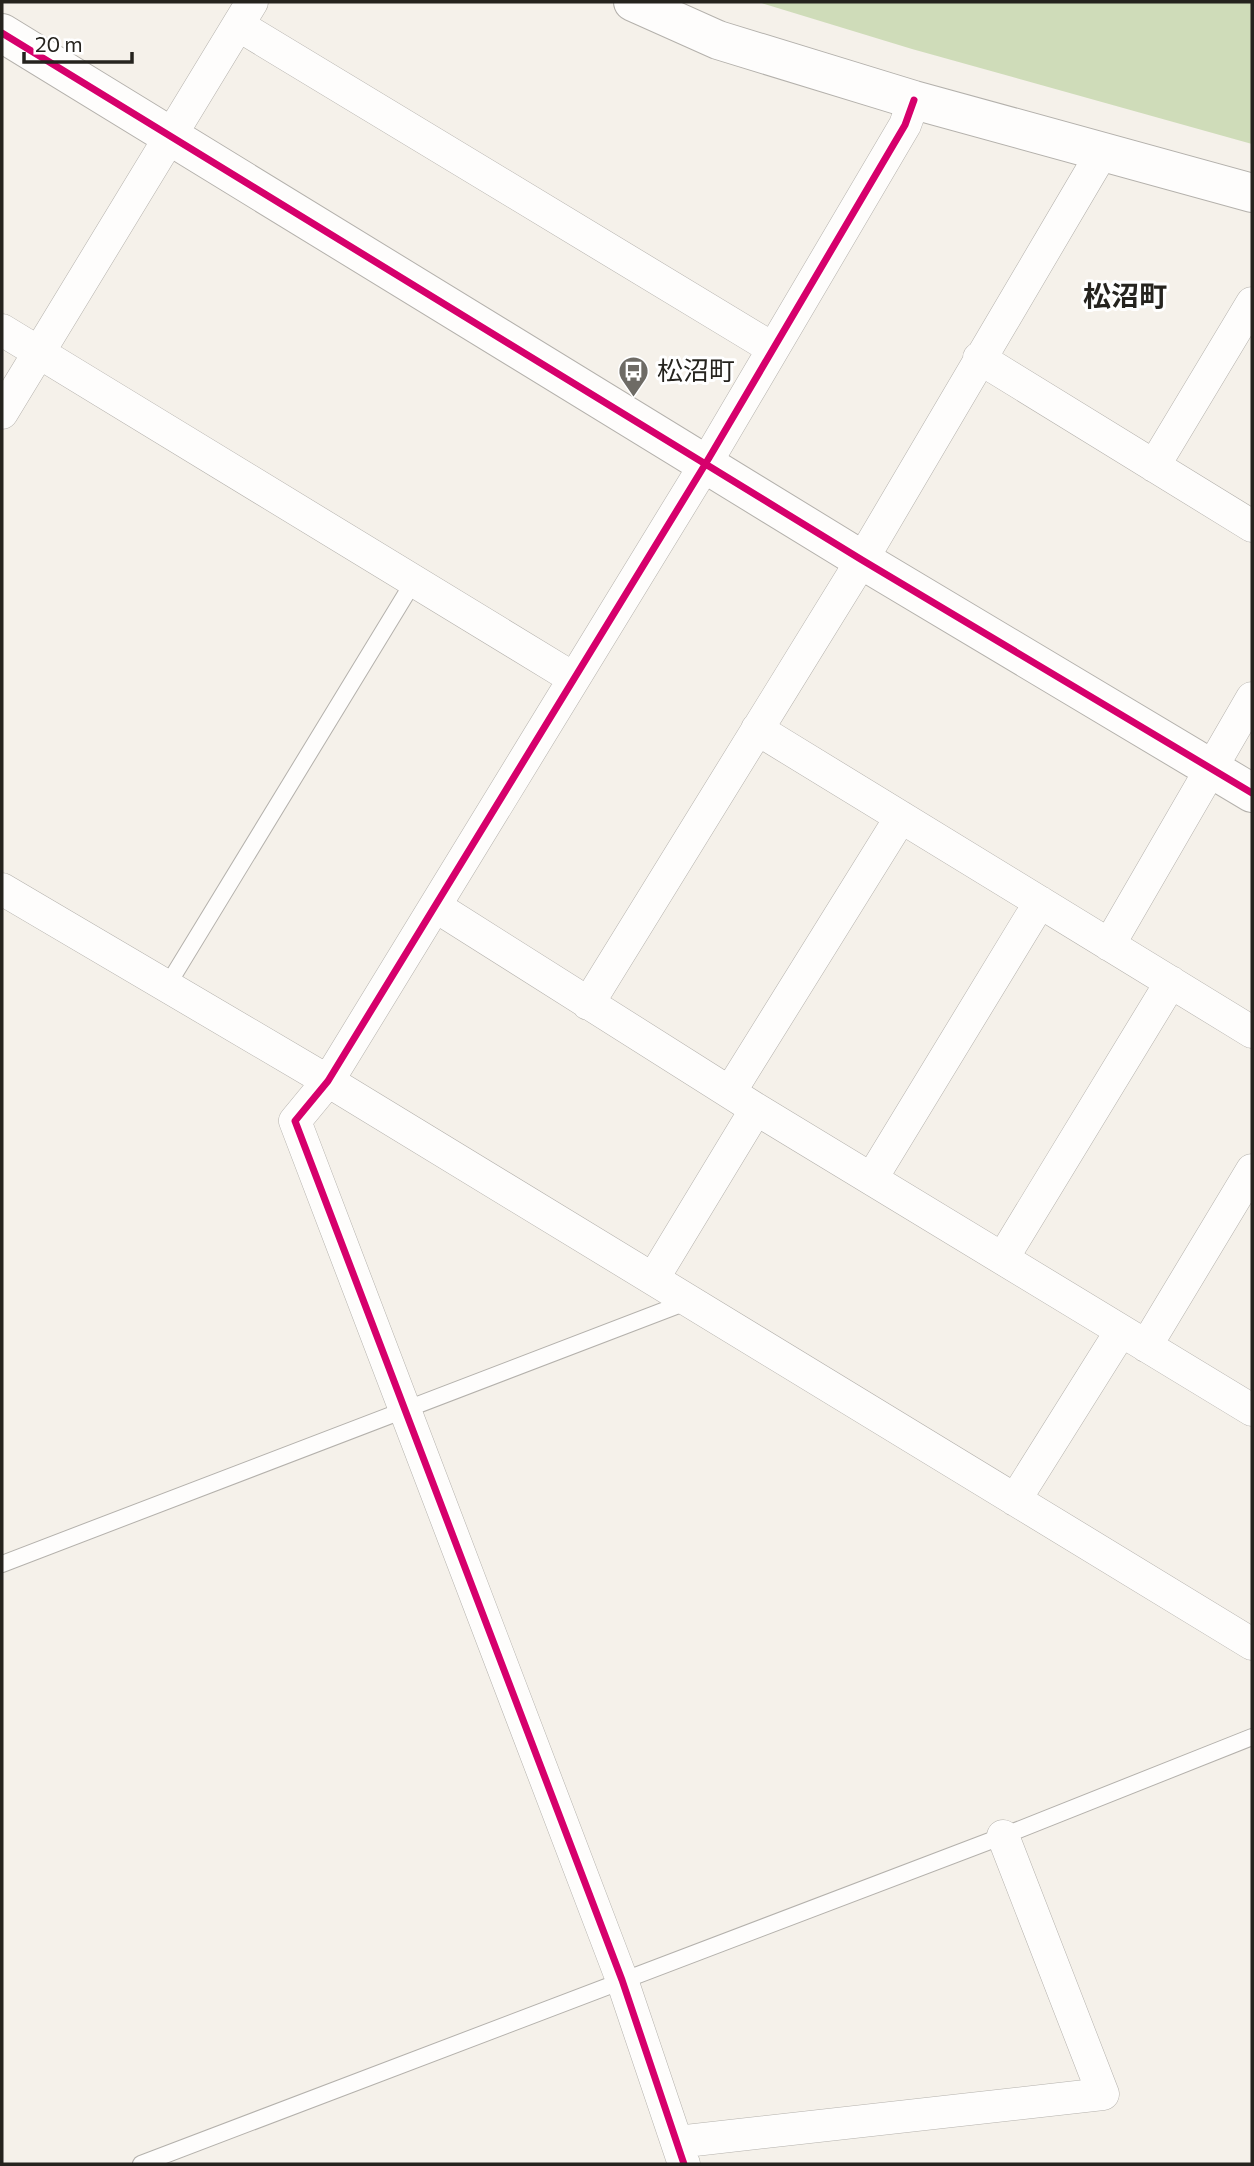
<svg xmlns="http://www.w3.org/2000/svg" width="1254" height="2166" viewBox="0 0 1254 2166" font-family="Commissioner,'Noto Sans JP',sans-serif">
<style>
.forest{fill:#cfdcb9}
.lines{fill:none;stroke-linecap:round;stroke-linejoin:round}
.lane-casing{stroke:#b4b1ac;stroke-width:18}
.street-casing{stroke:#b4b1ac;stroke-width:33}
.secondary-casing{stroke:#b4b1ac;stroke-width:40}
.lane{stroke:#fefdfc;stroke-width:16}
.street{stroke:#fefdfc;stroke-width:32}
.secondary{stroke:#fefdfc;stroke-width:38}
.cycleway-casing{stroke:#fff;stroke-width:11}
.cycleway{stroke:#d6006c;stroke-width:7}
.labels{text-anchor:middle;stroke-width:6;stroke-linejoin:round;paint-order:stroke}
.poi-label{font-size:26px;fill:#25231e;stroke:#fff;text-anchor:start}
.neighbourhood-label{font-size:28px;font-weight:bold;fill:#25231e;stroke:#fff}
</style>
<rect width="100%" height="100%" fill="#f5f1ea"/>
<!-- forest -->
<path class="forest" d="M758,2H1252V144L912,49Z"/>
<g class="lines">
<defs>
<path id="lane" d="M167,986L414,581
M2,1564L689,1301
M141,2164L1003,1836L1252,1737"/>
<path id="street" d="M238,25L772,348
M2,330L573,678
M979,358L1252,526
M2,413L252,2
M1154,466L1252,303
M757,729L1252,1032
M2,889L328,1081L1252,1644
M435,906L756,1109L1252,1410
M1109,945L1252,698
M588,1004L862,560L1103,151
M730,1092L901,817
M872,1178L1040,902
M1003,1258L1171,982
M653,1279L756,1109
M1146,1346L1252,1170
M1015,1500L1121,1331
M677,2142L1103,2094L1003,1836
M684,2164L622,1980L295,1121L328,1081L706,463L905,125L914,100"/>
<path id="secondary" d="M633,2L718,40L914,100L1252,193
M2,33L862,560L1252,793"/>
</defs>
<!-- lane casing -->
<use href="#lane" class="lane-casing"/>
<!-- street casing -->
<use href="#street" class="street-casing"/>
<!-- secondary casing -->
<use href="#secondary" class="secondary-casing"/>
<!-- lane -->
<use href="#lane" class="lane"/>
<!-- street -->
<use href="#street" class="street"/>
<!-- secondary -->
<use href="#secondary" class="secondary"/>
<defs>
<path id="cycleway" d="M2,33L862,560L1252,793
M684,2164L622,1980L295,1121L328,1081L706,463L905,125L914,100"/>
</defs>
<!-- cycleway casing -->
<use href="#cycleway" class="cycleway-casing"/>
<!-- cycleway -->
<use href="#cycleway" class="cycleway"/>
</g>
<!-- icons -->
<defs>
<symbol id="bus-pin" viewBox="-11 -11 22 30"><path d="M0 17L-7.5 6A9.5 9.5 0 1 1 7.5 6Z" fill="#6e6b65" stroke="#fff"/><path d="M-5-6H5V4H4V6H2V4H-2V6H-4V4H-5ZM-3.5-4V0h7V-4ZM-3.5 1.2v1.5H-2V1.2ZM2 1.2v1.5H3.5V1.2Z" fill="#fff"/></symbol>
</defs>
<g fill-rule="evenodd">
<use href="#bus-pin" x="616" y="354" width="35" height="47"/>
</g>
<g class="labels">
<!-- poi labels -->
<g class="poi-label">
<text x="657" y="380">松沼町</text>
</g>
<!-- neighbourhood labels -->
<g class="neighbourhood-label">
<text x="1125" y="306">松沼町</text>
</g>
</g>
<!-- border -->
<rect width="1254" height="2166" fill="none" stroke="#25231e" stroke-width="7"/>
<!-- scale -->
<path d="M24 52v10h108v-10" fill="none" stroke="#25231e" stroke-width="3.5"/>
<text x="35" y="52" font-size="21" fill="#25231e" stroke="#ffffff" stroke-width="5" paint-order="stroke">20 m</text>
</svg>
